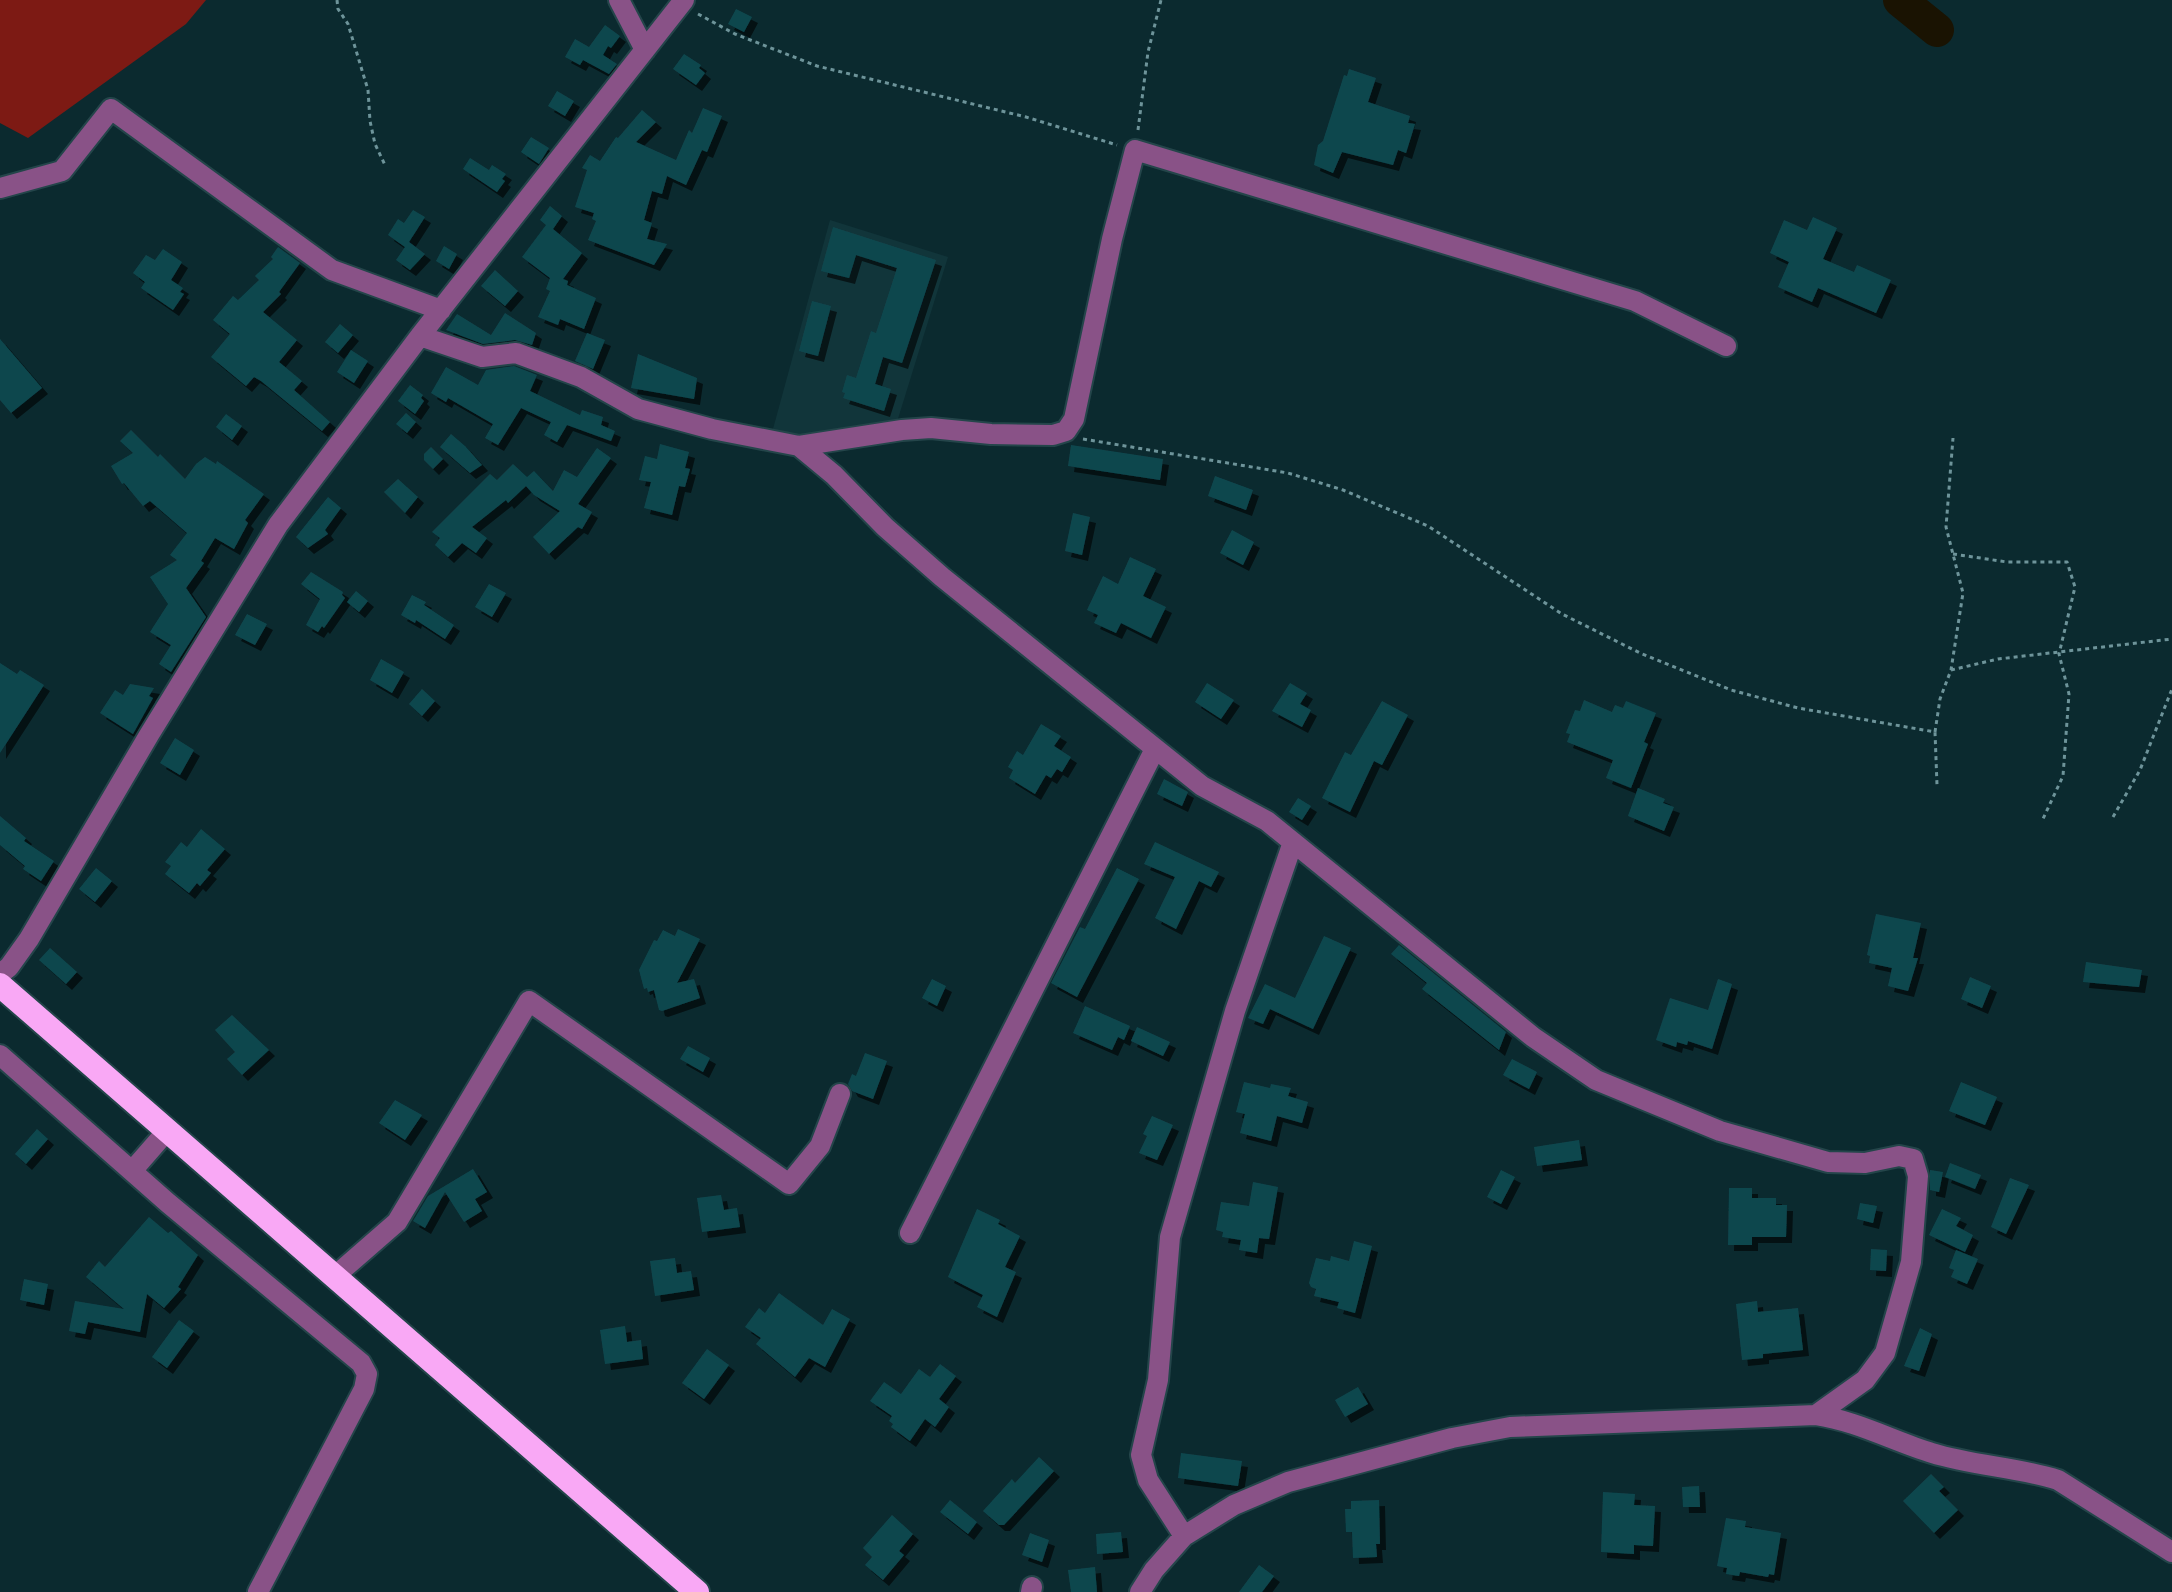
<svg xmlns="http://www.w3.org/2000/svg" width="2172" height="1592" viewBox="0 0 2172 1592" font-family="'Roboto Serif',serif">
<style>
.built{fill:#11353a}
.green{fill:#7d1a14}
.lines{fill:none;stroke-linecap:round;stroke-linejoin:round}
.river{stroke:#1a1302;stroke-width:34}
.building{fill:#11474e;filter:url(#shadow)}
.minor-casing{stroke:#24454a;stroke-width:24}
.highway-casing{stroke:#24454a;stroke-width:28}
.path{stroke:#6e949a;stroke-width:3;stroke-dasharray:4 4;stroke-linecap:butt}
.minor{stroke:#895287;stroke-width:20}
.highway{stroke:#f9a8f5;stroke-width:24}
</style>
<defs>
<filter id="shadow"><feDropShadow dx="6" dy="6" stdDeviation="0" flood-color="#0009"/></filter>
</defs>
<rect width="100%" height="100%" fill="#0b2a2f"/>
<!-- built -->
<path class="built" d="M830,220L948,257L897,422L812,439L773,429Z"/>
<!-- green -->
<path class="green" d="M0,0H206L186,24L28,138L0,123Z"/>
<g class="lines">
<!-- river -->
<path class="river" d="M1900,0L1937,30"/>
</g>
<!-- building -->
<path class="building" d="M736,9L752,17L744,32L728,24Z
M605,25L620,36L611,48L608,46L603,55L617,64L609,74L583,60L580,65L565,57L575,39L589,47Z
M684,54L701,65L699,68L705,73L696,85L673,69Z
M1349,69L1376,78L1368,102L1410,116L1408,123L1415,124L1406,153L1398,150L1393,165L1342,152L1333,173L1314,165L1318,145L1323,141L1344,75L1347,76Z
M557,91L574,101L565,116L548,106Z
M703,108L722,116L707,152L702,150L686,185L667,176L662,194L652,191L644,220L652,223L647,239L667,244L654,265L588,240L596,221L592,219L594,213L575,207L587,170L582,168L590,155L600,161L616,137L618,138L642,110L656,122L636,142L676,160L689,130L692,133Z
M531,137L549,148L539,164L521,152Z
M470,158L489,170L492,165L506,174L502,179L505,181L497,192L463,169Z
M550,206L562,216L553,229L582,253L563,279L568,281L567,285L596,298L584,329L560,319L558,325L538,317L550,291L546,289L550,278L522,257L546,225L540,220Z
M413,210L425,217L409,242L425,254L410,270L396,260L405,247L388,235L398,219L404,223Z
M1813,217L1837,228L1823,259L1854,272L1857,265L1891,280L1876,313L1818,288L1812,302L1778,287L1789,262L1770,253L1784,220L1807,230Z
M833,227L936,260L902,363L883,357L875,384L891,389L884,411L843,398L845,393L842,392L847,375L856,378L871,331L876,333L897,268L856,255L849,278L821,271Z
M444,246L457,254L449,269L436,261Z
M278,247L300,263L279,292L281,294L263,312L297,340L279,362L302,381L294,390L330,422L322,431L261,381L254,377L246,386L211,357L230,334L213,320L233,296L238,300L259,280L255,276L273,259L271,257Z
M163,249L182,262L171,280L183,288L180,292L184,294L173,310L141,288L145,282L133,273L146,255L155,260Z
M495,270L518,291L505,306L481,286Z
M812,301L831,306L818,356L799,351Z
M505,313L536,333L532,345L515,340L483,344L446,330L457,314L491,335Z
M340,324L353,335L338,353L325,342Z
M587,333L605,340L593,369L575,361Z
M0,339L42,388L11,413L0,400Z
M351,350L368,361L354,383L337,372Z
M638,354L697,378L694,399L631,388Z
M514,366L537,375L530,391L580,415L582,410L603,417L601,425L615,431L611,441L567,425L557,442L544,435L551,422L521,408L498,445L485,438L493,424L448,398L446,402L431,393L446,367L478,385L486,370Z
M410,385L423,395L421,398L424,401L415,414L398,401Z
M406,413L416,422L407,433L396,424Z
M226,414L242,426L232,440L216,427Z
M131,430L158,457L160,454L185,479L196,464L205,457L216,464L217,461L264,494L245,520L248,523L234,549L215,538L201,561L204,563L186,588L206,617L171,672L159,664L171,645L150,632L168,604L150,577L177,560L170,555L187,533L150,501L143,506L124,483L122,484L111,466L133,453L120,441Z
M451,434L465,446L482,465L470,473L440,447Z
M660,444L689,452L685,468L690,469L685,487L679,486L672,515L644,508L651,482L639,480L645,456L657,459Z
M1071,445L1163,459L1160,480L1068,466Z
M431,447L443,459L433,469L424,460V454Z
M597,448L611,458L578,504L592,512L582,529L578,527L549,554L533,537L560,511L534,495L526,486L508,503L506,500L472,527L487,538L476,553L462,543L448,557L435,545L440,538L432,532L490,474L497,480L513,464L527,477L534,471L553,491L564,470L577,477Z
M1215,476L1253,490L1246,510L1208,496Z
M398,479L418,497L405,513L384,492Z
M328,497L341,508L325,530L328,534L308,548L296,537Z
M1073,513L1090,517L1082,555L1065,551Z
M1232,530L1254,542L1243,565L1220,553Z
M1130,557L1156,569L1143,596L1166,607L1151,638L1121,623L1116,633L1094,623L1098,615L1087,610L1103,576L1118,584Z
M311,572L343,592L342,595L345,598L324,628L322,626L318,632L306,625L320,599L301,584Z
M489,584L506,593L492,617L475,607Z
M356,591L368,601L359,612L347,602Z
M412,595L426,602L424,605L454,625L445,639L416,620L415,623L401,615Z
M247,614L267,624L255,645L235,635Z
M381,659L404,672L392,693L370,680Z
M0,663L17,674L20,670L44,685L0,753Z
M1207,683L1234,700L1221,719L1195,702Z
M1290,683L1307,693L1300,704L1311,710L1302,727L1272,711Z
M130,684L154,688L149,696L153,698L133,734L100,713L115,690L123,695Z
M422,689L435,701L422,716L409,704Z
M1584,700L1612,712L1615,705L1623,708L1626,701L1656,713L1644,742L1648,744L1631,788L1606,778L1613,760L1567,742L1570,734L1566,733L1575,710L1580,711Z
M1382,701L1408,715L1382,765L1374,761L1350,812L1322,798L1345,752L1351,755Z
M1041,724L1061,736L1054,746L1071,757L1062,772L1057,769L1051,778L1046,775L1035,794L1009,778L1013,770L1008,767L1017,751L1023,755Z
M175,738L194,750L180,775L160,763Z
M1164,779L1188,792L1182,806L1157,794Z
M1638,788L1665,799L1663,803L1674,807L1664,831L1628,816Z
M1298,798L1311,806L1302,820L1289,812Z
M0,816L26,838L24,841L54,861L41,881L23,869L25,866L0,845Z
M201,829L225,849L207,870L211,873L200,886L197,883L189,893L165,874L171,866L165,862L181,842L187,847Z
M1155,842L1219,872L1211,887L1199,881L1176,929L1155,918L1175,877L1144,864Z
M96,868L112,881L95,902L79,889Z
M1117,868L1139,879L1077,997L1051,983L1080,927L1085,929Z
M1876,914L1921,923L1913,958H1918L1908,991L1888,986L1892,968L1869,963L1870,956L1867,955Z
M678,929L700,939L677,983L694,979L700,998L662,1011L659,1010L654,990L648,992L647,988L644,989L639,970L654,940L657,941L663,930L675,936Z
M1324,936L1351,948L1313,1029L1270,1009L1263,1024L1248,1018L1265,984L1295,998Z
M1399,945L1506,1032L1499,1050L1422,989L1427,983L1391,954Z
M50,948L77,972L66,984L39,960Z
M2086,962L2142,970L2139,987L2083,982Z
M1970,977L1991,986L1982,1008L1961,999Z
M932,979L946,986L937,1006L922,998Z
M1718,979L1732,984L1712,1049L1688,1041L1687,1045L1677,1042L1676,1047L1656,1040L1670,998L1708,1010Z
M1085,1006L1130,1026L1124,1040L1118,1037L1112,1050L1073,1033Z
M232,1015L269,1050L242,1075L227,1059L235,1052L215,1030Z
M1137,1027L1170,1042L1163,1056L1131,1041Z
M688,1046L710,1058L703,1072L680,1059Z
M865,1053L887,1061L873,1099L852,1091L848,1084L852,1074L856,1076Z
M1512,1059L1537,1072L1529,1089L1503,1075Z
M1244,1082L1270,1088L1271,1084L1291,1088L1288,1096L1308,1102L1302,1123L1277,1116L1271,1141L1240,1133L1245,1114L1236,1112Z
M1961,1082L1997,1097L1985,1125L1949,1111Z
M395,1100L422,1115L405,1140L379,1123Z
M1152,1116L1173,1125L1157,1160L1139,1153L1147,1136L1143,1134Z
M37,1129L48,1139L26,1164L15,1154Z
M1579,1140L1582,1160L1537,1166L1534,1147Z
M1950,1163L1981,1175L1975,1189L1945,1177Z
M473,1169L487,1192L475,1199L482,1211L464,1222L445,1192L425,1228L413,1221L428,1196Z
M1501,1170L1515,1177L1501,1204L1487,1197Z
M1930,1170L1943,1172L1939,1192L1930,1190Z
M2010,1178L2029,1185L2006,1234L1991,1227Z
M1253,1182L1278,1187L1269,1239L1259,1238L1257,1253L1239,1250L1241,1240L1222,1237L1223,1232L1216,1230L1221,1202L1249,1206Z
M1729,1188H1752V1198H1776V1205H1787L1786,1237H1752V1245H1728Z
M721,1195L724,1210L737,1208L740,1227L702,1232L697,1198Z
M1860,1203L1877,1206L1873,1223L1857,1219Z
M977,1209L1000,1220L998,1224L1020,1236L1005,1267L1016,1272L997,1317L977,1307L983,1295L948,1277Z
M1942,1209L1961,1218L1956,1226L1973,1235L1965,1252L1929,1235Z
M149,1217L168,1233L171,1231L198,1255L178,1287L181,1289L164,1308L147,1294L140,1332L88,1322L85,1334L69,1331L75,1301L124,1309L86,1277L99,1261L105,1267Z
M1354,1241L1372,1246L1355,1313L1337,1308L1339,1302L1314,1296L1316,1289L1311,1287L1309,1283L1316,1258L1330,1261L1331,1256L1349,1261Z
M1871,1249L1887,1250L1886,1271L1870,1270Z
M1956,1250L1978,1259L1967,1284L1951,1277L1954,1270L1949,1268Z
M675,1258L677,1273L691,1271L694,1290L655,1296L650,1261Z
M24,1279L48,1284L44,1305L20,1300Z
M779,1293L823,1325L832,1309L850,1319L825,1367L809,1358L795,1377L756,1344L761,1338L745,1327L759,1308L765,1313Z
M1757,1301L1758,1312L1798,1308L1803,1350L1763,1354V1358L1742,1360L1736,1304Z
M179,1320L194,1331L167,1368L152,1357Z
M625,1326L627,1342L641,1340L643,1359L605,1364L600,1330Z
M1920,1328L1932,1334L1919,1371L1904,1366Z
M707,1349L729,1365L704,1399L682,1383Z
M940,1364L956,1376L939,1399L949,1407L935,1427L925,1419L910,1441L891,1427L893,1424L889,1421L892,1416L870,1401L884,1382L901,1394L919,1369L930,1377Z
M1358,1387L1368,1404L1345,1417L1335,1400Z
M1181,1453L1242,1461L1238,1486L1178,1478Z
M1039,1457L1054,1471L1004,1525H999L983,1511L1012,1479L1015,1483Z
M1931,1474L1944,1487L1939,1491L1958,1510L1934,1533L1903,1501Z
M1699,1486L1700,1507H1683L1682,1487Z
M1603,1492L1635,1494L1634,1505L1655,1506L1653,1546L1634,1545V1554L1601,1552Z
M950,1500L977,1522L968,1534L940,1512Z
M1379,1500L1380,1544H1376L1377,1557L1353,1558L1352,1532H1346L1345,1509H1351V1501Z
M892,1515L913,1534L899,1551L904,1555L883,1580L865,1565L872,1557L863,1548Z
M1726,1518L1746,1521L1745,1527L1781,1533L1774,1575L1769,1574L1768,1577L1740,1572L1739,1576L1726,1574L1727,1568L1717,1566Z
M1121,1532L1123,1552L1097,1554L1096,1534Z
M1030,1533L1049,1540L1042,1562L1022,1555Z
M1259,1565L1274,1576L1262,1592H1239Z
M1095,1567L1097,1592H1071L1068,1570Z"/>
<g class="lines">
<defs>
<path id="minor" d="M619,0L645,50
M0,188L62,171L111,109L332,270L441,310
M420,336L482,357L516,353L581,377L638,409L712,429L799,446L902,430L931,428L991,434L1053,435L1066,431L1074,419L1112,239L1135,150L1635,301L1726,346
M799,446L834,475L885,527L942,577L1202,786L1267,821L1533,1037L1596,1080L1720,1131L1828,1162L1865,1163L1899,1156L1913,1159L1918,1176L1911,1262L1885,1353L1865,1380L1816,1415L1510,1427L1452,1438L1288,1482L1234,1505L1184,1536L1154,1570L1140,1592
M0,974L9,967L29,939L149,735L278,525L420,336L684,0
M0,1055L168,1203L361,1363L367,1374L364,1389L258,1592
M132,1171L166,1132
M910,1233L1155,749
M335,1276L397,1222L529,1001L789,1184L820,1146L840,1094
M1816,1415C1857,1421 1893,1441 1932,1453C1974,1466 2018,1467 2058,1480L2172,1552
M1184,1536L1148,1480L1141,1455L1158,1380L1170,1237L1235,1011L1293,842
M1031,1592L1032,1587"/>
<path id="highway" d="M0,985L697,1592"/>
</defs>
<!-- minor casing -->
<use href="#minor" class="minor-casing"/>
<!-- highway casing -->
<use href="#highway" class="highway-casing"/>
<!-- path -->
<path class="path" d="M337,0L338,9L348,24L368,90L370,121L375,144L385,165
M698,14L735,34L817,66L1026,117L1117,145
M1138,130L1148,52L1161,0
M1083,439L1288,473L1343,490L1428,526L1562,614L1640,653L1731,690L1798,708L1935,732L1937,785
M1953,554L2007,562H2067L2075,587L2059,654L2069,694L2063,776L2042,821
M1951,670L1998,659L2172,639
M1935,732L1940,699L1951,670L1963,593L1946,527L1953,438
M2113,817L2140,770L2172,689"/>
<!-- minor -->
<use href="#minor" class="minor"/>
<!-- highway -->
<use href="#highway" class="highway"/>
</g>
</svg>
